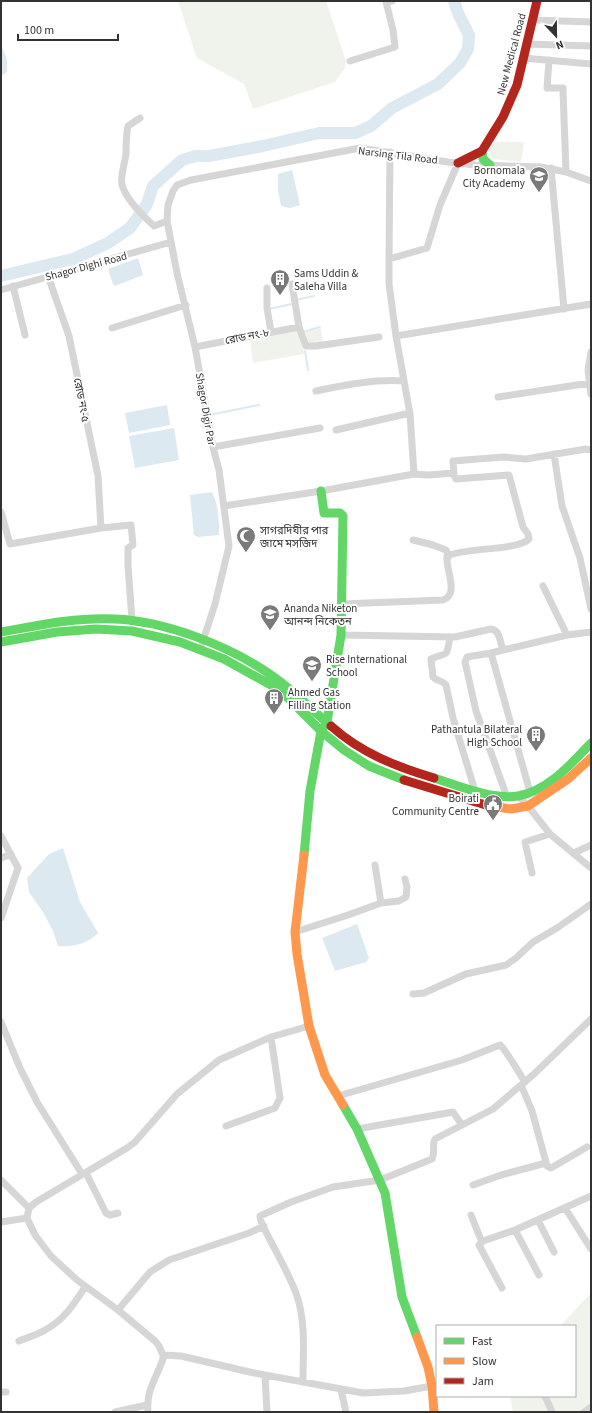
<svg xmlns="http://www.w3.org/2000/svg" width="592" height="1413" viewBox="0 0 592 1413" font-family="'Source Sans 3','Noto Sans Bengali',sans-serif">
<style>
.green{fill:#f0f3ec}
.water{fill:#dce9f0}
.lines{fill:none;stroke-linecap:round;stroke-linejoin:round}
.stream{stroke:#dce9f0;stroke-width:2}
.river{stroke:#dce9f0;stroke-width:12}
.street{stroke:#d6d6d6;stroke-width:7}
.fast{stroke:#63d668;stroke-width:9}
.slow{stroke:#ff974d;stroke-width:9}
.jam{stroke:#b3261e;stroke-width:9}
.labels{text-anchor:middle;stroke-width:4;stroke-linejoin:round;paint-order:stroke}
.street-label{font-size:11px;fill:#323232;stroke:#fff}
.poi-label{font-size:11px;fill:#323232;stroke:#fff;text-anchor:start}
</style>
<rect width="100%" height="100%" fill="#fff"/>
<!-- green -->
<path class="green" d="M178,1H326L346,61L345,68L335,82L253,109L244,84L197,58Z
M494,142H524L521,162L492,159L489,149Z
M321,328L323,342L308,345L306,332Z
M292,329L301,334L304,354L253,363L250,338Z
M591,1293V1412H513L510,1396H575V1326H560Z"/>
<!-- water -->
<path class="water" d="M1,45L7,59V72L1,76Z
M292,170L300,205L290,208L281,206L278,190V174Z
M138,258L143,275L115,286L113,284L108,269Z
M167,405L170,425L129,433L125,413Z
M174,428L179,460L135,468L129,436Z
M212,492C219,506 219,520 219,535L198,537L194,535L190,495Z
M63,848L80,902L98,933C87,944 74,947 58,946L53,931L43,912L29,892L27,878L49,854Z
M357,924L369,958L366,962L335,971L322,938Z"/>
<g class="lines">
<!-- stream -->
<path class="stream" d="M296,300L314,296
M269,309L292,304
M303,332L320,327
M305,351L308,370
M209,415L259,405"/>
<!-- river -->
<path class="river" d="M1,276L73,259L108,243L130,228L147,204L153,186L182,160L196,156H209L263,146L319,133H355L371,126L392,108L438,84L460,63L468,49L469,35L458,13L454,1"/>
<!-- street -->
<path class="street" d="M533,20L591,22
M527,44L591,46
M523,58L591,64
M549,60L547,88H563V91L566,172
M350,61L395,47L393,30L386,2L392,1
M140,118L128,126C126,136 126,144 126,154C125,162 120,177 122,185C126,199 143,216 154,226L167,221
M551,168L564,309
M389,259L390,152
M48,276L69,336L98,476L101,528
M292,284L299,327
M13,286L25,335
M267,288V308L271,332
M1,290L171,242
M112,328L186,305
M396,336L389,284V259L427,248L440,205L458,163
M195,347L299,327L306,346H316L379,337
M591,352L588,370L591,394
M316,391C345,385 374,379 404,381
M498,397L590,383
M336,430L410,413
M213,447L320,428
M554,454L562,506L580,558L591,609
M414,474L410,414L396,336L591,304
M224,506L321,491L414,474L428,475L454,473L453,461L503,457L526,459L586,449L591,450
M1,512L10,544L101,528L131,525L133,545L128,548V566L132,620
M413,540L433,545L446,550L449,556
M543,586L567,635
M342,604L443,600C460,594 445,569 447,556C466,547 517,551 529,539L528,534L523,527L509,475L456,479L453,474
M341,635L455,637L491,629C500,630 500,642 503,650L491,653L530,792
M450,637C446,659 449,651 431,659L433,677C436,681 442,680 446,685L453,718L475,791
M202,644L215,604L229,546L219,470L213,447L195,347L177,273L167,221L168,205L173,191L177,185L191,180L360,148L448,162L475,165L541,167L566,172L591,181
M503,650L567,635L591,632
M491,653L467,657L465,662L476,711L507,797
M518,796L528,806L550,834L591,868
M1,836L18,868L1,918
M574,853L591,845
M1,858L11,854
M532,873L525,842L550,834
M381,903L399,901L406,897L407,887L405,879
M295,932L348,915L381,903L375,865
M413,994L424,993L466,974L506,965L516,958L533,942L557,928L591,904
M1,1022L20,1068L37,1102L82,1174
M521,1085L532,1111L547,1166L551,1168L587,1147
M338,1096L462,1060L500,1045C504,1047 521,1076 525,1082
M226,1126L275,1108L280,1098L271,1037
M357,1129L453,1112L462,1125
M86,1173L106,1213L110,1215L118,1213
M1,1180L29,1208
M473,1185L501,1175L546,1163
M565,1208L591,1249
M471,1215L481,1240L483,1241L515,1230L591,1196
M538,1220L554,1252
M1,1222L27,1218
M515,1230L539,1275
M483,1241L479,1245L502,1288
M118,1310L150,1272L169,1260L249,1233L264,1226
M19,1341C28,1337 37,1335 45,1330C64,1320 74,1304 85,1287
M163,1355L181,1356L254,1373L363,1393L404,1391L432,1386
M265,1375L267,1412
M303,1381C303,1353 306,1323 297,1296C290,1276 279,1257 269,1238C266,1231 260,1223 260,1216L291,1202L333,1187L380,1180L432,1159C436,1151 431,1147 435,1139L493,1109L534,1074L591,1019
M341,1390L346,1412
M1,1392H6
M545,1396L552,1412
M115,1412L147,1405
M148,1412C146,1390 156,1379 163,1359V1355L159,1346L155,1341L118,1310L77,1280L51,1256L35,1235L27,1218L29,1208L36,1202L127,1148L135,1142L177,1094L219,1060L271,1037L309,1026
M584,1412L591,1407"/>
<!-- fast -->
<path class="fast" d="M482,151L483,159L490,165
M1,632C39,625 77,617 115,619C165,621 230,646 271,675C293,690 311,709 331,726
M1,642L57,632L96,629L132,631L180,642L224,659L269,684L288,698L321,731L344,750L369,766L404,780
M434,778C459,786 492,800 518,796C548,791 571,764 591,743
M304,855L310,791L321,731L327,722L341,635L343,516L340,513H324L321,491
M343,1105L357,1129L385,1193L402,1297L417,1337"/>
<!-- slow -->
<path class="slow" d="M497,807L511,809L528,806L568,779L591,758
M304,855L295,932L297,954L309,1026L325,1075L343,1105
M417,1337L428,1367L432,1386L434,1412"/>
<!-- jam -->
<path class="jam" d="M458,163L482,151L503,117L517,85L537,1
M331,726C361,753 397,767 434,778
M404,780L489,806L497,807"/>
</g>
<!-- icons -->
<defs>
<symbol id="school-pin" viewBox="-11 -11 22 30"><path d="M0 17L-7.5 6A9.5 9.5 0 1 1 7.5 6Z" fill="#7a7a7a" stroke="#fff"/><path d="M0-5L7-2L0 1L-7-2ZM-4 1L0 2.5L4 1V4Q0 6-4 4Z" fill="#fff"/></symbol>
<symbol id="building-pin" viewBox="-11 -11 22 30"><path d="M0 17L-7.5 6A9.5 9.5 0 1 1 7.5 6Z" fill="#7a7a7a" stroke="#fff"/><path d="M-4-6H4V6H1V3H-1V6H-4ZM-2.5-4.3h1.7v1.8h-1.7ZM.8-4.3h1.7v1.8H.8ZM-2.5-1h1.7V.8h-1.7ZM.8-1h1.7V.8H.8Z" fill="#fff"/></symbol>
<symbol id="mosque-pin" viewBox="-11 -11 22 30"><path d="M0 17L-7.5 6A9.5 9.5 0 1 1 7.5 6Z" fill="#7a7a7a" stroke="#fff"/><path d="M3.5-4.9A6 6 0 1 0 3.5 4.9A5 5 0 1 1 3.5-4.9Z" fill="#fff"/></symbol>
<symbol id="university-pin" viewBox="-11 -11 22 30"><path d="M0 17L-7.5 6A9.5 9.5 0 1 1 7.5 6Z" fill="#7a7a7a" stroke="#fff"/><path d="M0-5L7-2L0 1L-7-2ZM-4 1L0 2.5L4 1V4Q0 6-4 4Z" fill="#fff"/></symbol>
<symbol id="civic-pin" viewBox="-11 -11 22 30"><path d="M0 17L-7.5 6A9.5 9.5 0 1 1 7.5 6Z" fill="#7a7a7a" stroke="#fff"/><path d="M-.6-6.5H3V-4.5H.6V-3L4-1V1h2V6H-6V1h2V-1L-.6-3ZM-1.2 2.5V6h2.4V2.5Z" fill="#fff"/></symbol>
</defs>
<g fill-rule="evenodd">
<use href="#school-pin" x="528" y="165" width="22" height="30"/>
<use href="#building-pin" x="269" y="268" width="22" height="30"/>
<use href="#mosque-pin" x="235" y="525" width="22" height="30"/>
<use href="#university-pin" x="259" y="603" width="22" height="30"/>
<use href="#school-pin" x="301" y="654" width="22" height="30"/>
<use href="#building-pin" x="263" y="687" width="22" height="30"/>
<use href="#building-pin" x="525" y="724" width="22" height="30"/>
<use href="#civic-pin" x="482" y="793" width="22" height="30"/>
</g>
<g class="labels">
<!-- street labels -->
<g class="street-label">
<text transform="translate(511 54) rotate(-75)" y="4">New Medical Road</text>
<text transform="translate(398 155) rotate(7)" y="4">Narsing Tila Road</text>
<text transform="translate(86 266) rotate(-15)" y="4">Shagor Dighi Road</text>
<text transform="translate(247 336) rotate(-11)" y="4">রোড নং-৮</text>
<text transform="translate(82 400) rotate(79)" y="4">রোড নং-৫</text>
<text transform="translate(206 409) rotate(80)" y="4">Shagor Digir Par</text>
</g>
<!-- poi labels -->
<g class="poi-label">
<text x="525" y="174" text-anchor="end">Bornomala<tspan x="525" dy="13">City Academy</tspan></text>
<text x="294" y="277">Sams Uddin &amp;<tspan x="294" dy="13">Saleha Villa</tspan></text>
<text x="260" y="534">সাগরদিঘীর পার<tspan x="260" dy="13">জামে মসজিদ</tspan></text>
<text x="284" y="612">Ananda Niketon<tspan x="284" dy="13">আনন্দ নিকেতন</tspan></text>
<text x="326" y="663">Rise International<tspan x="326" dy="13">School</tspan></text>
<text x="288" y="696">Ahmed Gas<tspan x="288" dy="13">Filling Station</tspan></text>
<text x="522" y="733" text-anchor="end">Pathantula Bilateral<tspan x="522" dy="13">High School</tspan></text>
<text x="479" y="802" text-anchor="end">Boirati<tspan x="479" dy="13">Community Centre</tspan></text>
</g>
</g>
<!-- border -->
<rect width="592" height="1413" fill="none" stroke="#323232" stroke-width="4"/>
<!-- legend -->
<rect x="436" y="1325" width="140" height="72" fill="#ffffff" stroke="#adadad"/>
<rect x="444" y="1338" width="20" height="6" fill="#63d668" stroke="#adadad"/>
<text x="472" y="1345" font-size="12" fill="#323232">Fast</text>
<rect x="444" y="1358" width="20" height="6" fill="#ff974d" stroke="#adadad"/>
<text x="472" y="1365" font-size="12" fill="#323232">Slow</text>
<rect x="444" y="1378" width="20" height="6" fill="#b3261e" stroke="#adadad"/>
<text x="472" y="1385" font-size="12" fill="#323232">Jam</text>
<!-- north arrow -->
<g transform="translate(556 36) rotate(158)" stroke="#ffffff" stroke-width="3" paint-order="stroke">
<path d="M0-3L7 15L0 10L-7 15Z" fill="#323232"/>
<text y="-6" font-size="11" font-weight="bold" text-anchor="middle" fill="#323232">N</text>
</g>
<!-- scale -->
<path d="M18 34v6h100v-6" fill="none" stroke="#323232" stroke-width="2"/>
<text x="24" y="34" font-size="12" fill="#323232" stroke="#ffffff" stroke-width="3" paint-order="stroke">100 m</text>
</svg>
